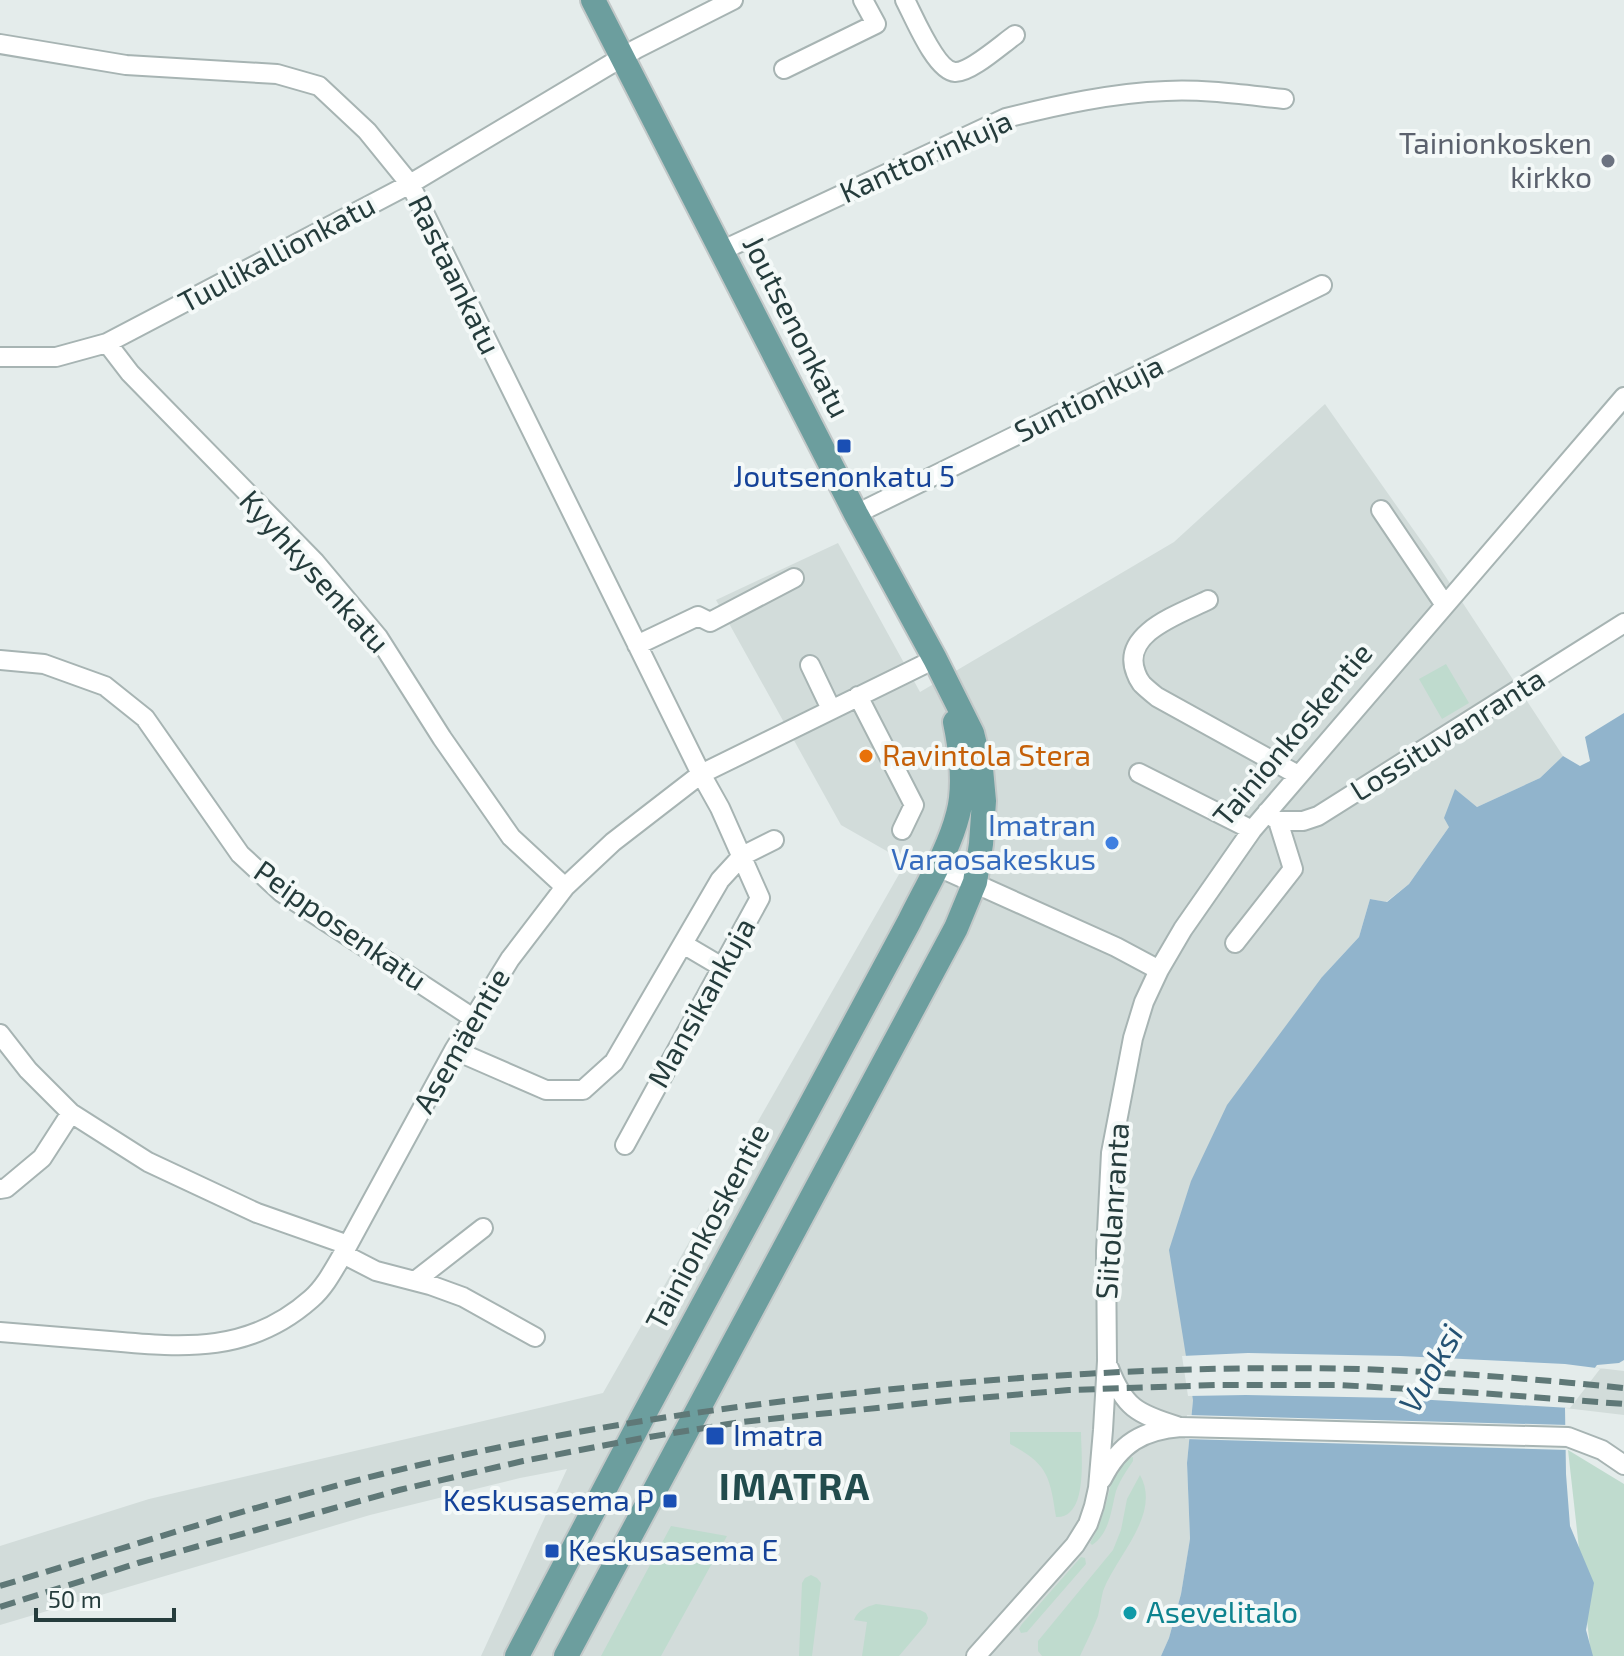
<svg xmlns="http://www.w3.org/2000/svg" width="1624" height="1656" viewBox="0 0 1624 1656" font-family="'Exo 2',sans-serif">
<style>
.built{fill:#d2dcda}
.green{fill:#bfdbce}
.water{fill:#91b4cc}
.pier{fill:#e4eceb}
.lines{fill:none;stroke-linecap:round;stroke-linejoin:round}
.minor-casing{stroke:#a7b4b3;stroke-width:22}
.major-casing{stroke:#c2c8c8;stroke-width:28}
.minor{stroke:#fff;stroke-width:18}
.major{stroke:#6c9e9e;stroke-width:24}
.rail{stroke:#5f7877;stroke-width:6;stroke-dasharray:16 8;stroke-linecap:butt}
.worship-dot{fill:#6b7280;stroke:#f4f9f8;stroke-width:3}
.transit-dot{fill:#1a4fb4;stroke:#f4f9f8;stroke-width:3}
.food-dot{fill:#e8710a;stroke:#f4f9f8;stroke-width:3}
.shop-dot{fill:#3f7fe0;stroke:#f4f9f8;stroke-width:3}
.culture-dot{fill:#0f9aa8;stroke:#f4f9f8;stroke-width:3}
.labels{text-anchor:middle;stroke-width:8;stroke-linejoin:round;paint-order:stroke}
.worship-label{font-size:30px;fill:#5b616d;stroke:#f4f9f8;text-anchor:end}
.street-label{font-size:30px;fill:#253c3c;stroke:#f4f9f8}
.transit-label{font-size:30px;fill:#164399;stroke:#f4f9f8;text-anchor:start}
.food-label{font-size:30px;fill:#c56008;stroke:#f4f9f8;text-anchor:start}
.shop-label{font-size:30px;fill:#366cbe;stroke:#f4f9f8;text-anchor:end}
.culture-label{font-size:30px;fill:#0d838f;stroke:#f4f9f8;text-anchor:start}
.water-label{font-size:32px;font-style:italic;fill:#245273;stroke:#f4f9f8}
.district-label{font-size:38px;font-weight:bold;letter-spacing:2px;fill:#224c4d;stroke:#f4f9f8}
</style>
<rect width="100%" height="100%" fill="#e4eceb"/>
<!-- built -->
<path class="built" d="M1325,404L1434,559L1563,756L1540,778L1477,807L1455,790L1449,827L1409,884L1386,902L1370,899L1359,937L1322,977L1565,1364L1624,1371V1415L1565,1408L1193,1400L1187,1463L1190,1540L1181,1594L1169,1638L1161,1656H481L567,1469L520,1478L370,1515L0,1625V1546L149,1499L603,1393L906,862L841,825L716,600L838,543L920,692L1174,542Z"/>
<!-- green -->
<path class="green" d="M1446,664L1469,703L1442,719L1419,679Z
M1010,1432H1081C1081,1453 1089,1519 1056,1517C1050,1477 1048,1464 1010,1444Z
M1568,1450L1624,1484V1656H1591Z
M1133,1457V1461C1127,1470 1120,1480 1116,1491C1111,1510 1110,1533 1092,1545L1090,1543L1095,1534L1104,1511L1112,1480L1128,1458Z
M1140,1475C1162,1514 1116,1556 1103,1591C1101,1599 1100,1608 1098,1616C1093,1629 1086,1643 1080,1656H1042L1038,1651V1641L1113,1550L1121,1530L1127,1499Z
M671,1526L727,1536L661,1656H601Z
M1081,1557L1085,1558L1086,1564L1027,1632L1021,1633L1019,1629L1022,1624Z
M811,1575L817,1578L821,1583L812,1656H799L802,1583L805,1578Z
M876,1604L920,1610L926,1613L928,1618L926,1624L899,1656H862L867,1622L854,1620C858,1610 866,1607 876,1604Z"/>
<!-- water -->
<path class="water" d="M1624,713V1360L1619,1363L1597,1365L1565,1408L1566,1474L1570,1526L1594,1583L1586,1630L1593,1656H1161L1169,1638L1181,1594L1190,1539L1187,1463L1193,1400L1169,1250L1191,1181L1227,1105L1322,977L1359,937L1370,899L1387,902L1409,884L1449,827L1444,818L1455,789L1477,807L1540,778L1563,756L1580,766L1590,761L1585,737Z"/>
<!-- pier -->
<path class="pier" d="M1248,1353L1400,1356L1565,1364L1604,1369H1600L1570,1408L1398,1398L1246,1395L1188,1396L1182,1356Z
M1187,1415L1568,1425V1450L1185,1439Z"/>
<g class="lines">
<defs>
<path id="minor" d="M905,0C914,17 936,71 955,72C970,73 1002,44 1015,35
M0,44L126,65L277,74L319,86L367,131L410,184L701,774L720,808L760,898L625,1145
M784,69L876,24L863,0
M721,251L1006,118C1058,105 1112,93 1166,91C1205,89 1245,95 1284,99
M107,343L130,373L315,562L378,637L442,738L511,837L565,887
M0,357H56L107,343L410,184L636,49L733,0
M1381,510L1445,605
M856,514L1322,285
M1208,600C1180,614 1120,633 1136,673C1138,679 1139,680 1142,684C1147,689 1152,693 1157,697L1298,775
M637,645L698,616L710,622L794,578
M0,660L44,664L105,686L145,718L240,854L281,892L473,1018
M810,665L831,709
M858,696L914,805L902,830
M1139,773L1252,830
M1267,812L1278,821H1303L1318,816L1624,623
M936,866L1116,947L1159,970
M1235,943L1293,869L1278,821
M683,944L722,967
M0,1034L28,1070L71,1113L148,1162L257,1213L348,1245
M454,1050L546,1090H583L614,1062L720,880L742,856L774,840
M0,1189L6,1188L42,1158L71,1113
M343,1254L376,1271L430,1285L463,1297L535,1337
M415,1281L483,1228
M0,1332C37,1335 73,1338 110,1341C186,1348 250,1353 311,1299C325,1287 334,1269 343,1254L454,1050L510,959L565,887L613,842L701,774L935,659
M1109,1368C1124,1407 1137,1414 1177,1426
M1102,1479C1120,1443 1143,1430 1181,1427L1568,1437L1602,1450L1624,1465
M976,1656L1075,1545L1088,1524L1094,1506L1098,1488L1103,1430L1107,1361L1106,1251L1111,1153L1133,1038L1144,1002L1159,970L1183,929L1252,830L1624,397"/>
<path id="major" d="M517,1656L641,1420L909,922C925,889 949,850 958,814C966,785 961,751 955,722
M566,1656L956,928L975,882L981,844L984,801L981,769L972,733L935,659L856,514L593,0"/>
</defs>
<!-- minor casing -->
<use href="#minor" class="minor-casing"/>
<!-- major casing -->
<use href="#major" class="major-casing"/>
<!-- minor -->
<use href="#minor" class="minor"/>
<!-- major -->
<use href="#major" class="major"/>
<!-- rail -->
<path class="rail" d="M0,1586C127,1547 253,1506 382,1474C538,1435 695,1410 855,1393C1022,1375 1191,1365 1359,1369C1448,1372 1536,1379 1624,1388
M0,1607L138,1563L399,1490L523,1461L643,1438L741,1422L955,1400L1069,1390L1217,1385H1339L1479,1393L1624,1404"/>
</g>
<!-- markers -->
<circle class="worship-dot" cx="1608" cy="161" r="8"/>
<g class="transit-dot">
<rect x="836" y="438" width="16" height="16" rx="4"/>
<rect x="705" y="1426" width="20" height="20" rx="4"/>
<rect x="662" y="1493" width="16" height="16" rx="4"/>
<rect x="544" y="1543" width="16" height="16" rx="4"/>
</g>
<circle class="food-dot" cx="866" cy="756" r="8"/>
<circle class="shop-dot" cx="1112" cy="843" r="8"/>
<circle class="culture-dot" cx="1130" cy="1613" r="8"/>
<g class="labels">
<!-- worship labels -->
<g class="worship-label">
<text x="1592" y="154">Tainionkosken<tspan x="1592" dy="34">kirkko</tspan></text>
</g>
<!-- street labels -->
<g class="street-label">
<text transform="translate(926 157) rotate(-24)" y="10">Kanttorinkuja</text>
<text transform="translate(277 254) rotate(-28)" y="10">Tuulikallionkatu</text>
<text transform="translate(454 275) rotate(64)" y="10">Rastaankatu</text>
<text transform="translate(796 327) rotate(63)" y="10">Joutsenonkatu</text>
<text transform="translate(1089 399) rotate(-26)" y="10">Suntionkuja</text>
<text transform="translate(314 572) rotate(48)" y="10">Kyyhkysenkatu</text>
<text transform="translate(1293 735) rotate(-50)" y="10">Tainionkoskentie</text>
<text transform="translate(1448 735) rotate(-32)" y="10">Lossituvanranta</text>
<text transform="translate(340 926) rotate(35)" y="10">Peipposenkatu</text>
<text transform="translate(702 1003) rotate(-61)" y="10">Mansikankuja</text>
<text transform="translate(462 1041) rotate(-60)" y="10">Asemäentie</text>
<text transform="translate(1113 1211) rotate(-86)" y="10">Siitolanranta</text>
<text transform="translate(708 1227) rotate(-62)" y="10">Tainionkoskentie</text>
</g>
<!-- transit labels -->
<g class="transit-label">
<text x="844" y="487" text-anchor="middle">Joutsenonkatu 5</text>
<text x="733" y="1446">Imatra</text>
<text x="654" y="1511" text-anchor="end">Keskusasema P</text>
<text x="568" y="1561">Keskusasema E</text>
</g>
<!-- food labels -->
<g class="food-label">
<text x="882" y="766">Ravintola Stera</text>
</g>
<!-- shop labels -->
<g class="shop-label">
<text x="1096" y="836">Imatran<tspan x="1096" dy="34">Varaosakeskus</tspan></text>
</g>
<!-- culture labels -->
<g class="culture-label">
<text x="1146" y="1623">Asevelitalo</text>
</g>
<!-- water labels -->
<g class="water-label">
<text transform="translate(1431 1369) rotate(-60)" y="11">Vuoksi</text>
</g>
<!-- district labels -->
<g class="district-label">
<text x="795" y="1500">IMATRA</text>
</g>
</g>
<!-- scale -->
<path d="M36 1608v12h138v-12" fill="none" stroke="#253c3c" stroke-width="4"/>
<text x="48" y="1608" font-size="24" fill="#253c3c" stroke="#f4f9f8" stroke-width="6" paint-order="stroke">50 m</text>
</svg>
